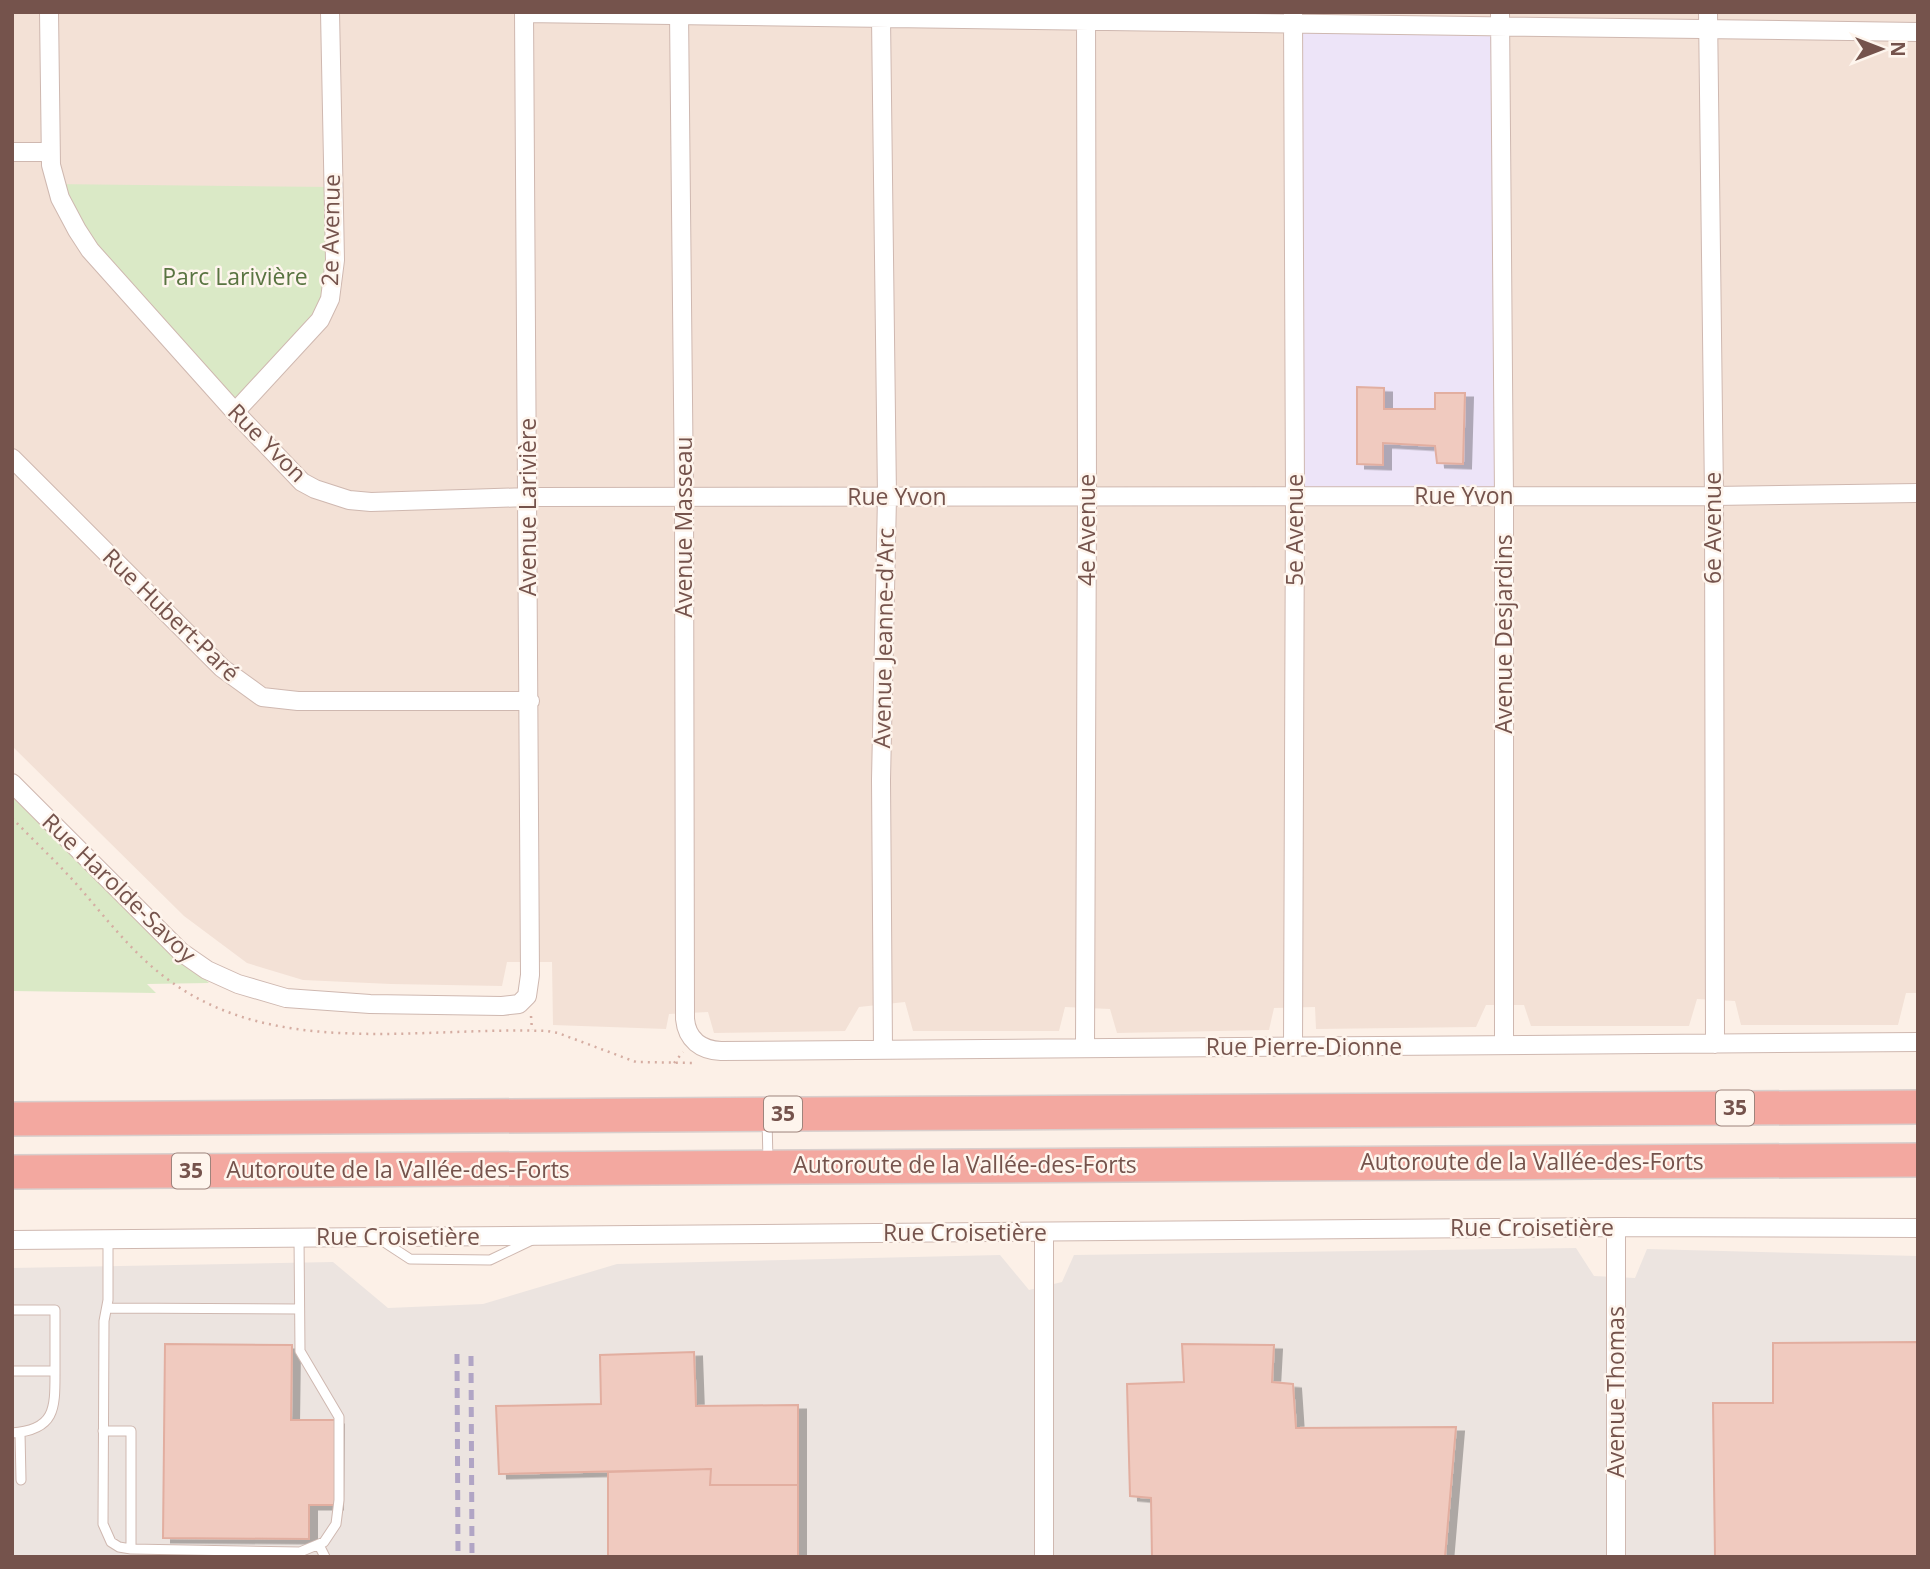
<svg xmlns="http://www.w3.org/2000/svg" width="1930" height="1569" viewBox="0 0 1930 1569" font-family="'Open Sans',sans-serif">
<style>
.residential{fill:#f3e1d6}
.industrial{fill:#ece4e0}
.education{fill:#ede4f8}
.green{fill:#dae9c6}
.building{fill:#f0cabf;stroke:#e2aea0;stroke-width:2;filter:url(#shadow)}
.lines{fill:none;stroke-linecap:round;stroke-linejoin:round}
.service-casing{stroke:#cfb8b0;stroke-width:11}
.minor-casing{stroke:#cfb8b0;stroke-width:20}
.motorway-casing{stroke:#d8cfcd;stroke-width:36}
.path{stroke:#d5ada2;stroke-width:2.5;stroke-dasharray:2 5;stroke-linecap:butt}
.service{stroke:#fff;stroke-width:9}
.minor{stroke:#fff;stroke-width:18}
.motorway{stroke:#f3a8a0;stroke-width:33}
.rail{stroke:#b1a5c5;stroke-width:5;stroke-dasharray:10 7;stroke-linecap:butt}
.labels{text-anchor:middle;stroke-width:5;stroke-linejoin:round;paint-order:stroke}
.shield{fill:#fef5ed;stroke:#9e847c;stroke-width:2}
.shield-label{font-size:21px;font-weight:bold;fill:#75534c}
.street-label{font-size:23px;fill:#75534c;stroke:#fef5ed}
.park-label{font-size:23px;fill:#597441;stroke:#fef5ed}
</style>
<defs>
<filter id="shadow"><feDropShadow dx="8" dy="4.5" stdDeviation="0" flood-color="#0004"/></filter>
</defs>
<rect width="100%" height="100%" fill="#fcf0e7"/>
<!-- residential -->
<path class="residential" d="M12,12H1918V993H1906L1898,1025H1741L1735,1001L1697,999L1689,1026H1531L1524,1005H1486L1476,1027L1316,1029L1315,1007L1274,1008L1269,1030L1117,1033L1110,1009L1065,1007L1059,1031H913L905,1002L859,1007L845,1031L714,1033L708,1012L669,1014L666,1029L553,1025L552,962H507L502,986L391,984L303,980L247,963L184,916L12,746Z"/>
<!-- industrial -->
<path class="industrial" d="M1576,1248L1594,1276L1635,1278L1647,1249L1918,1256V1557H12V1268L333,1262L388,1308L483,1304L617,1264L1000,1255L1029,1290L1062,1282L1074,1255Z"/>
<!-- education -->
<path class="education" d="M1293,23L1500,26L1504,496L1295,497Z"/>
<!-- green -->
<path class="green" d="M50,184L332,187L327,304L235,412L136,308Z
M12,797L209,983L147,984L156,993L12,991Z"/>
<!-- building -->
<path class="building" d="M1357,387L1384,388V409H1435V393H1465L1463,464L1437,463L1435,446L1383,443V465L1357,464Z
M1918,1342V1557H1715L1713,1403H1773V1343Z
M165,1344L292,1345L291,1420H336L335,1505H309V1539L163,1538Z
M1182,1344L1274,1345L1272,1382L1293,1384L1296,1428L1456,1427L1445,1557H1152L1151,1498L1130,1496L1127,1384L1184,1382Z
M694,1352L696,1406L798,1405V1485H710L711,1469L499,1474L496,1406L601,1404L600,1355Z
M711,1469L710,1485H798V1557H608V1472Z"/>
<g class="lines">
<defs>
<path id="service" d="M767,1119L768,1161
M381,1240L410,1259L490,1260L532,1240
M107,1308L299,1309
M12,1310H55V1371H12
M103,1431H131V1549L119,1547L111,1542L103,1524L104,1321L108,1300V1239
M12,1433C56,1430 55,1408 55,1371
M20,1433L21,1480
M319,1545L325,1557
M131,1549L300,1552L324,1542L336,1524L339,1500V1417L300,1351L299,1238"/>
<path id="minor" d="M49,12L51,165L60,198L77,230L90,250L235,412L302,482L315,489L349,500L371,502L528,497L1714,496L1918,493
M679,12L684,497L685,1019C687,1040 701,1050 721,1051L1918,1042
M1500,12L1504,496V1045
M1708,12L1714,496L1715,1044
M524,13L1918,32
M881,18L887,497L881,780L883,1049
M12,152H50
M235,412L320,320L330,299L335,260L330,12
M12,458L222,668L262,697L298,701H530
M12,783L181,952L207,970L238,984L286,998L370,1004L502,1006L519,1004L527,996L530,975L524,12
M1293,1047L1295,497L1293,12
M1085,1048L1087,497L1086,12
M12,1240L1616,1227L1918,1228
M1044,1557V1232
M1616,1557V1227"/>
<path id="motorway" d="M12,1119L1918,1107
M12,1172L1918,1160"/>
</defs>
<!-- service casing -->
<use href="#service" class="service-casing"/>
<!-- minor casing -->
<use href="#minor" class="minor-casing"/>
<!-- motorway casing -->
<use href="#motorway" class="motorway-casing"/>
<!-- path -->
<path class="path" d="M12,818C34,841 58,863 79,887C105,917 130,950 162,975C271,1061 419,1026 547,1031L558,1033L636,1062L696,1063
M531,1016L532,1030
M674,1063L683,1052"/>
<!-- service -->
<use href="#service" class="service"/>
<!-- minor -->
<use href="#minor" class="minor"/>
<!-- motorway -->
<use href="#motorway" class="motorway"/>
<!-- rail -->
<path class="rail" d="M457,1354L458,1557
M471,1356L472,1557"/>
</g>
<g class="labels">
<!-- shield labels -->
<g class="shield">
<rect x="1716" y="1090.5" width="38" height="35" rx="5"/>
<rect x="764" y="1096.5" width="38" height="35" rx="5"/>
<rect x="172" y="1153.5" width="38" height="35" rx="5"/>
</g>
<g class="shield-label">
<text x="1735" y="1115">35</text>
<text x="783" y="1121">35</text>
<text x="191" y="1178">35</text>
</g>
<!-- street labels -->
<g class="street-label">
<text transform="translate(331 230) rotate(-89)" y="8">2e Avenue</text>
<text transform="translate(267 443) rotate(45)" y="8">Rue Yvon</text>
<text x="1464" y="504">Rue Yvon</text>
<text x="897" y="505">Rue Yvon</text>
<text transform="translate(528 507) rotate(-90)" y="8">Avenue Larivière</text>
<text transform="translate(684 527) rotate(-90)" y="8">Avenue Masseau</text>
<text transform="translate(1713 528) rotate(-90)" y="8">6e Avenue</text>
<text transform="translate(1087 530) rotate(-90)" y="8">4e Avenue</text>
<text transform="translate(1295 530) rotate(-90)" y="8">5e Avenue</text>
<text transform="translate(171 615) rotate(44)" y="8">Rue Hubert-Paré</text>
<text transform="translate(1504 634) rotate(-90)" y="8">Avenue Desjardins</text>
<text transform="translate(884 638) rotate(-89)" y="8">Avenue Jeanne-d'Arc</text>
<text transform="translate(119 888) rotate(44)" y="8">Rue Harolde-Savoy</text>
<text x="1304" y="1055">Rue Pierre-Dionne</text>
<text x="1532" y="1170">Autoroute de la Vallée-des-Forts</text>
<text x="965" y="1173">Autoroute de la Vallée-des-Forts</text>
<text x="398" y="1178">Autoroute de la Vallée-des-Forts</text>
<text x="1532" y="1236">Rue Croisetière</text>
<text x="965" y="1241">Rue Croisetière</text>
<text x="398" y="1245">Rue Croisetière</text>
<text transform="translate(1616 1392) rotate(-90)" y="8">Avenue Thomas</text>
</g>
<!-- park labels -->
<g class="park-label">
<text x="235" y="285">Parc Larivière</text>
</g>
</g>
<!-- border -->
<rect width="1930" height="1569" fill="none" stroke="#75534c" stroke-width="28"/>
<!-- north arrow -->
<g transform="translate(1881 49) rotate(90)" stroke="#fef5ed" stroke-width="5" paint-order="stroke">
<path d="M0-5L12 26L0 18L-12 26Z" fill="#75534c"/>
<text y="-10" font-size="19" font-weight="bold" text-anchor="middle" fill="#75534c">N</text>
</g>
</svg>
